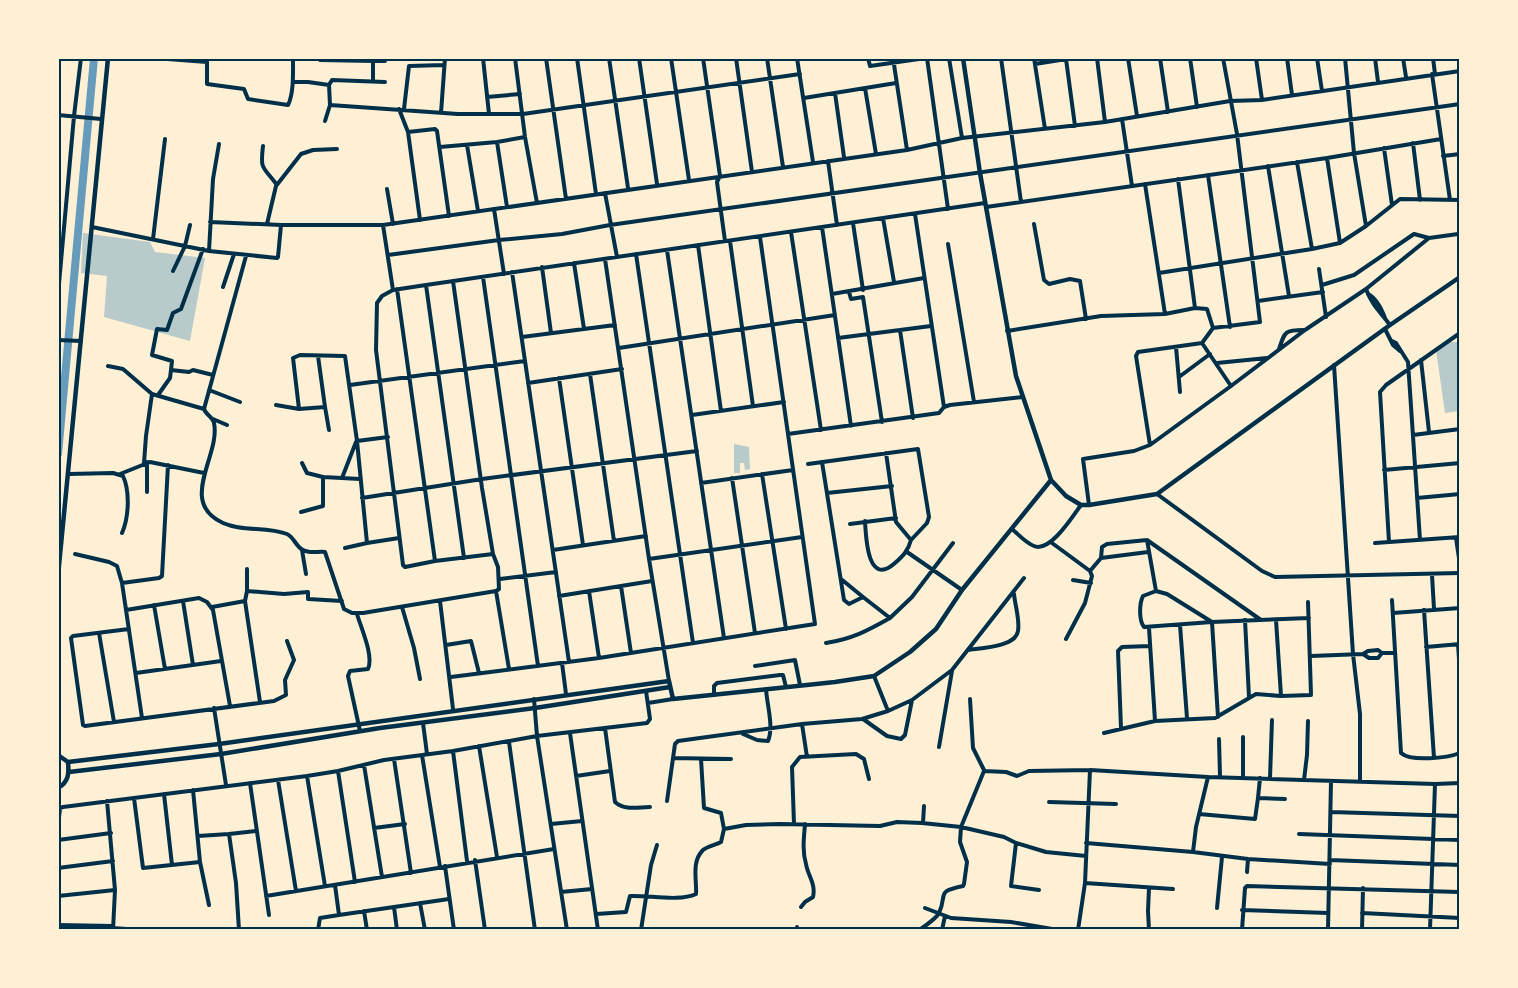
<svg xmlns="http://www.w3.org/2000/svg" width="1518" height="988" viewBox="0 0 1518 988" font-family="Arial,sans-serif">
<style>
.green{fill:#b9caca}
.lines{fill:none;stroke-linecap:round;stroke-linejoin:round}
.canal{stroke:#669bbc;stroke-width:8}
.minor{stroke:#003049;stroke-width:4}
.tertiary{stroke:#003049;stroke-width:4.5}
.neatline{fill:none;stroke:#003049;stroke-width:2}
</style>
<rect width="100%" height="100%" fill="#fdf0d5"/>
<!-- green -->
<path class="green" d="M83,233L150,242L155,252L205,258L190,341L104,317L107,276L81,273Z
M1447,342H1459V411L1445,413L1436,350Z
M734,444L749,447L750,469L745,470L744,463H740V473H734Z"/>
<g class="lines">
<!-- canal -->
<path class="canal" d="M58,454L94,58"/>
<!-- minor -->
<path class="minor" d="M154,58L207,62
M207,58V84L244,89L248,99L288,105C294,93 293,72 293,58
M483,58L489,114
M515,58L525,137L537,203
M546,58L566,199
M577,58L596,194
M609,58L628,188
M639,58L657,184
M671,58L689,180
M703,58L720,176L717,182L725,241
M736,58L752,172
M767,58L783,167
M797,58L813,162
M868,58L870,66L926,58
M893,58L907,150
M927,58L948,209
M949,58L962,138
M1001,58L1021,202
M1034,58L1045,129
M1097,58L1105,122
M1128,58L1137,116
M1160,58L1168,112
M1190,58L1197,107
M1256,58L1262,100
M1287,58L1292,95
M1317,58L1322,91
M1345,58L1354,153L1366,226
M1375,58L1378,82
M1403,58L1406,77
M1433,58L1435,74
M1066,59L1075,126
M320,60L373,61V58
M1035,64L1073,58
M1432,74L1450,200
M373,81V61H385
M293,82H308L329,85
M385,82L332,80L329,85L330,105L458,114H523L800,74
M865,88L876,154
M835,93L844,157
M487,97L520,94
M804,98L896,83
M399,109L408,132L420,220
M404,109L409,66L444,65
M441,113L445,58
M58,115L101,119
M1122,119L1132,186
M325,121L330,105
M408,132L435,129L437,131L449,216
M497,142L507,207
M1413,143L1420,200
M467,145L478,211
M263,146C260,171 263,166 277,185
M440,147L497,142L525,137
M1384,148L1392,205
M1443,156L1460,154
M1327,158L1340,243
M828,161L837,225
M1297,162L1312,249
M1268,166L1289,296
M1208,175L1230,327
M1178,179L1195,308
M1145,184L1165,314
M387,189L393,224
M605,193L617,257
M986,207L1327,158L1441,139
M494,209L504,274
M915,214L944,407
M883,218L894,282
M210,222L281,225H383L907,150L962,138L1105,122L1230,101L1262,100L1460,71
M853,223L863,290
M267,224L276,186L301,154L313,150L337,149
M1034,224L1044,280L1049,284L1070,279L1080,281L1086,319
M383,225L393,290
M92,227L209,251L277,258L278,257L281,225
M822,227L851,426
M791,232L821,430
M153,239L165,139
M730,241L753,406
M948,244L974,402
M698,245L721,411
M667,250L724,638
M209,251L213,179L219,144
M636,254L693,643
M388,255L499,240L562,234L610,225L1460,104
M246,256L204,409C206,415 213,417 214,423C221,455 177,502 223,523C243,532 267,526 287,534C294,537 296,547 303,550C310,554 318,551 325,552L344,609L352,613H363L496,591
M605,259L649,559L669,681
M574,263L584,329
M542,267L551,333
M1319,269L1326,317
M173,271L185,246L190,225
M512,272L569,662
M1159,273L1312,249L1340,243L1366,226L1400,199L1460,200
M483,277L538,666
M453,281L482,488L493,554L498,567L499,589L496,591
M426,285L464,558
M1322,285L1354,275L1414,234L1429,238L1458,234
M223,287L234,254
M397,289L435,561
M1366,289C1373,307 1379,310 1390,325
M849,292L851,299L863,297L882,422
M832,294L924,278
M1368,294C1376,298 1382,310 1385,318
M58,295L74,116L81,58
M1258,301L1323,292
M1385,329L1393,345L1400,351
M900,330L913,418
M1007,331L1101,316L1165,314L1195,308L1207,309L1213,328L1260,322L1237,134L1223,58
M522,337L615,325
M838,338L931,326
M58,340L81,341
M1392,341L1396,343L1408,362L1420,540
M1202,343L1213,328
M1176,347L1180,392
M619,348L835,315
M1279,349C1285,331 1285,330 1304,330
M1421,360L1429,432
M1217,363L1267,358
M1334,365L1353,654L1360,714V781
M108,366L123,369L152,394L204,409
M171,370L172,361L152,355L157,329L167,330L173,313L181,309L203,249
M590,374L614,541
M1179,377L1210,354
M559,378L583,545
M528,383L622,369
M350,385L525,361
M209,390L240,402
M158,395L170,378L171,370L189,372L193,370L213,375
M276,405L299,409L325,407L318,356
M325,407L329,430
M299,409L293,358L300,355L345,356L357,441L367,543
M692,415L784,402
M213,419L227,425
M788,434L939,413L944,407L950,405L1023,397
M1413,435L1460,429
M357,441L388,437
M1150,445L1136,356L1138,352L1202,343L1231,386
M822,462L844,600L849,604L863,597L841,579
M144,463L146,436L152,394
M302,463L307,473L323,477
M808,464L918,449L929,517L927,523L911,540
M1384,470L1460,463
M69,474L113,473L123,476C130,491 129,517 122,533
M120,474L150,462L204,473
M762,474L786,629
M342,478L356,442
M732,478L755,633
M701,483L793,470
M147,492V462
M827,493L892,486
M1157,494L1262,571L1275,577L1460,573
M362,498L482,479L697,451
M1417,498L1460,494
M1089,505L1083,459L1134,451L1150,445L1231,386L1305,330L1366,289L1429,238
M301,512L323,506V477L360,479
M865,521C866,540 868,587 895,563C903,556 908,551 911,540L896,522L886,453
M850,524L896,518
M1012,529C1018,534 1026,543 1034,546C1050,553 1073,516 1081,505
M1456,538L1460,565
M1147,540L1261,620
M1147,540L1156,591
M1389,542L1380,392L1386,385L1460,333
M1052,543L1090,571L1092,576L1085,603L1066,639
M1375,543L1460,537
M345,548L367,543L399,538
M302,550L306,574
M553,550L646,536
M907,552L962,590
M75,554L109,562L117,566L122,583L142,718
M493,554L435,561L405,567L403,565L376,350L377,303L382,296L393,290L426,285L985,203
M1101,558L1102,547L1107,544L1147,540
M649,559L802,537
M1090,571L1101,558L1148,552
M1432,575L1434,609
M500,579L556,572
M1073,580L1091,583
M122,583L159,578L162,576L168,465
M621,586L631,653
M247,591L284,594L308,592V599L342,601
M496,591L509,669
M589,591L599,658
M1156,591L1143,596C1139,604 1139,621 1144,627L1212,622L1309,618
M1156,591L1167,594L1212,622L1218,717
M559,596L652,581
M863,597L890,618L912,597L953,543
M1392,600L1401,753C1411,762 1447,758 1460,753
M183,601L193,665
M245,601L247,591V569
M440,601L453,709
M154,605L165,669
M212,607L245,601L260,702
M402,607L414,648L420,679
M126,610L199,598L207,602L213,610L230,706
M1424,610L1434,758
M1393,613L1460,608
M357,614C361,628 374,656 368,669L350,671L348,676L360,731
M1245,620L1249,697
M1276,620L1281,696
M1180,625L1187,718
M1149,628L1155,721
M129,629L73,636L71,638L83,725L85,726L274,701L286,695L285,680L294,660L287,641
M99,633L114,722
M826,643C852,639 867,631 890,618
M1458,644L1460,674
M446,645L471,641L479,673
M1426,647L1460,644
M968,650C981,648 1016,647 1018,631C1020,620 1015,605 1014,594
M1363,654L1369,658H1378L1382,653
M1311,656L1363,654L1368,651L1378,650L1382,653H1394
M562,663L566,694
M755,666L795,660L800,685
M136,673L221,661
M874,676L888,711
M451,677L599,658L815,624L760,237
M714,695V686L717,683L780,675H783L786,687
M534,699L537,736L567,930
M970,699L973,748L984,770
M648,703L673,699
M214,708L226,785
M863,719L887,736L901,739L905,735L912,700
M423,723L427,754
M802,724L862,719L888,711L912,700L952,670L1024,578
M605,728L615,802C625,811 638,807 650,807
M1121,728L1118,651L1122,647L1150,646
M570,733L598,930
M1104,733L1155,721L1215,718L1256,694L1281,696L1311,695L1308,602
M743,734L757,740L768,741C774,727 767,705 766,689
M1219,739L1220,776
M509,742L535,930
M479,746L497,857
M939,747L952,671
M453,751L467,861
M422,755L440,867
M673,758L731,759
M394,759L411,873
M701,759L704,808L721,813L724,829L746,825L780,824L880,826L897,822L922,823L961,827L1004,837L1016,843L1046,852L1086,856
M364,765L382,877
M338,771L355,882
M984,771L1006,772L1017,776L1029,771L1090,770L1208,777L1435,784L1460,783
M307,776L325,886
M576,776L610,771
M1208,777L1196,827L1193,852L1248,859L1330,864
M1243,777V737
M1260,778L1258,798L1285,799
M1270,778L1272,720
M278,780L296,891
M1304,780L1307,755L1308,721
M250,783L269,915
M193,790L200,862L209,905
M164,794L172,865
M134,798L143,868L200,862
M107,801L115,890L113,930
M667,801L675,744L678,741L802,724L807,757
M1049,802L1116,804
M1331,812L1460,816
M1199,814L1255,819L1258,798
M923,823L924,806
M551,824L582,821
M794,824L792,767L800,757L856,754L864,759L869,779
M58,827L60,808L63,807L307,776L338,771L384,760L453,751L537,736L647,723L650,719L646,691
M374,828L405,824
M229,834L257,831
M1299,834L1460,840
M198,836L229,834L236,883L239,930
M58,840L111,833
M1016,843L1011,886L1039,890
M1086,843L1193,852
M475,860L485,930
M1330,860L1460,865
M445,866L454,930
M58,868L113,861
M1247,872L1248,859
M1085,883L1173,889
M1149,888L1148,911L1149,930
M561,892L592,889
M58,896L115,890
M266,896L554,849
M420,903L425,930
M394,907L397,930
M801,907L805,902L813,897C816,884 808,876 806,864C802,851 804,837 805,824
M925,908L951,918L1011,922L1058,930
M1217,908L1222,857
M1242,910L1328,913
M364,911L367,930
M1362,913L1460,918
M596,914L626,912L630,896C649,895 679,902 696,894C697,880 691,862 703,850C708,846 716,845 721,842L724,829
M339,915L449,899
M58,925L112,926
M112,928L142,930
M318,930L320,918L339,915L335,885
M641,930L651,865L657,845
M797,930V927
M919,930C925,926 936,919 939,913C948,893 935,892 963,886L964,884L967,862L960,842L961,827L984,771
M942,930L945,916
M1078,930L1085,883L1090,770
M1242,930L1245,888L1247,886L1460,892
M1328,930L1331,781
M1362,930L1363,888
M1430,930L1435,784"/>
<!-- tertiary -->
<path class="tertiary" d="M963,58L980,173L1016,376L1051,480L1066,496L1081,505H1089L1157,494L1390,325L1460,277
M58,576L108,58
M58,755L68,762C69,773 69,782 58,788
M68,762L219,744L669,681L673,699L835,682L874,676L910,652L936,629L962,590L1051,480
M69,772L221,754L380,728L535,708L670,687"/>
</g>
<!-- border -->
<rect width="1518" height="988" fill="none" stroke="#fdf0d5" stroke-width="120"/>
<rect x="60" y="60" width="1398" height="868" class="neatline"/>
</svg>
